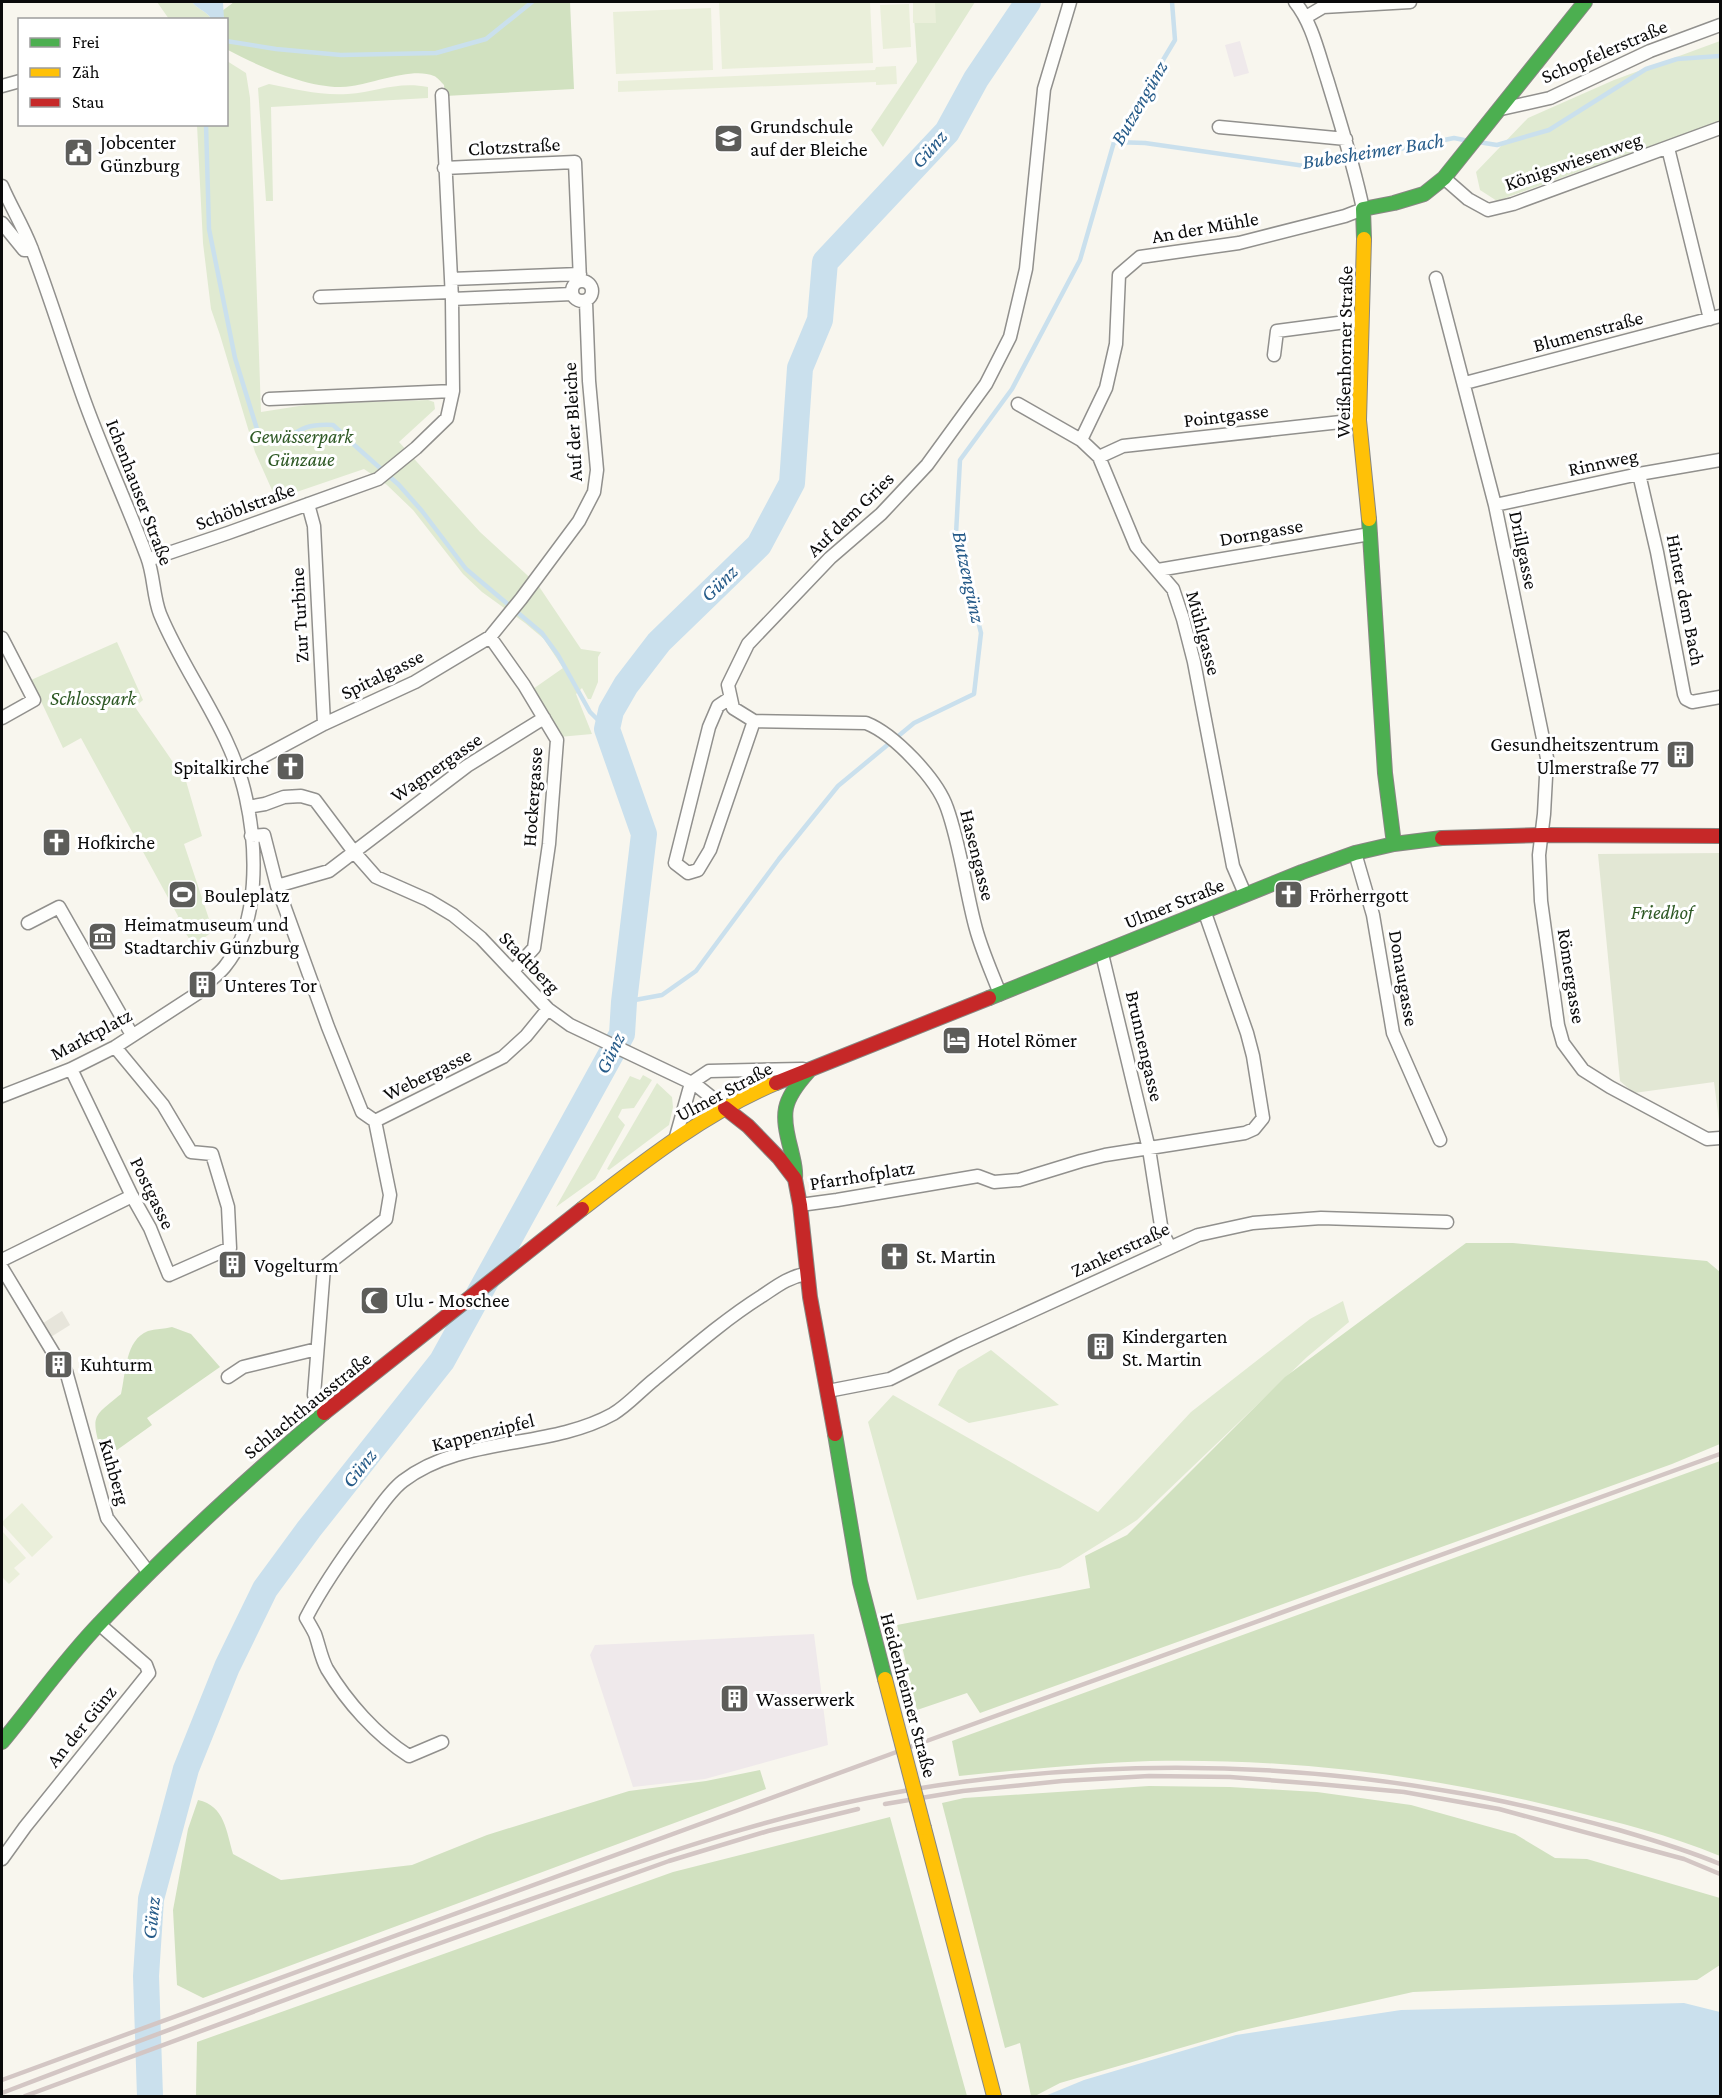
<svg xmlns="http://www.w3.org/2000/svg" width="1722" height="2098" viewBox="0 0 1722 2098" font-family="'Crimson Pro',serif">
<style>
.industrial{fill:#efe9eb}
.green{fill:#e0ead1}
.forest{fill:#d1e1c0}
.cemetery{fill:#e2e7d4}
.pitch{fill:#eaefda}
.plaza{fill:#e7e5db}
.water{fill:#cae0ed}
.lines{fill:none;stroke-linecap:round;stroke-linejoin:round}
.stream{stroke:#cae0ed;stroke-width:4.5}
.river{stroke:#cae0ed;stroke-width:26}
.street-casing{stroke:#91908d;stroke-width:15}
.fast-casing{stroke:#888783;stroke-width:16}
.slow-casing{stroke:#888783;stroke-width:16}
.jam-casing{stroke:#888783;stroke-width:16}
.street{stroke:#fefefc;stroke-width:12}
.fast{stroke:#4caf50;stroke-width:14}
.slow{stroke:#ffc107;stroke-width:14}
.jam{stroke:#c62828;stroke-width:14}
.rail{stroke:#d3c6c4;stroke-width:4.5}
.slow-bridge-casing{stroke:#888783;stroke-width:16;stroke-linecap:butt}
.slow-bridge{stroke:#ffc107;stroke-width:14}
.labels{text-anchor:middle;stroke-width:6;stroke-linejoin:round;paint-order:stroke}
.street-label{font-size:20px;fill:#0a0a0a;stroke:#fff}
.poi-label{font-size:20px;fill:#0a0a0a;stroke:#fff;text-anchor:start}
.park-label{font-size:20px;font-style:italic;fill:#2d5824;stroke:#fff}
.water-label{font-size:21px;font-style:italic;fill:#265b89;stroke:#fff}
</style>
<rect width="100%" height="100%" fill="#f8f6ee"/>
<!-- industrial -->
<path class="industrial" d="M1240,41L1249,73L1234,77L1225,45Z
M814,1634L828,1745L705,1779L633,1787L590,1655L595,1645Z"/>
<!-- green -->
<path class="green" d="M157,2H192C196,8 204,10 210,17L209,19H169Z
M913,2H975L883,147L871,130L917,62Z
M1720,41V121L1497,201L1480,190L1476,172L1528,118L1614,80Z
M227,61L246,73L250,98L261,412L312,404L428,400L434,402L435,409L399,442L480,532L538,585L581,649L601,652L598,657V682L591,699H588L582,688L576,694L592,734L559,737L533,689L563,668L544,639L525,623L482,592L463,574L413,510L387,485L364,469L276,499L255,452L220,335L211,309L203,243L197,125L226,124Z
M269,84C295,89 321,96 348,94C377,92 397,81 428,87V98L271,107L273,201H266L258,88Z
M117,642L143,700L135,707L186,781L202,836L184,844L213,931L194,946L177,920L178,916L81,738L63,748L31,680Z
M643,1075L652,1080L634,1108L622,1109L618,1117L625,1125L595,1179L556,1207L630,1076L640,1080Z
M657,1083L672,1097L673,1107L669,1125L609,1170L607,1169Z
M1343,1301L1349,1322L1307,1357L1137,1520L1123,1529L1060,1568L917,1600L868,1422L893,1395L1098,1512L1191,1412L1310,1319Z
M991,1350L1059,1405L969,1423L938,1405L958,1370Z"/>
<!-- forest -->
<path class="forest" d="M234,2H570L574,89L445,96L444,85C441,82 437,77 434,76C413,67 374,83 352,86C315,92 260,67 228,50L226,20L224,19L222,11Z
M1466,1243H1513L1707,1261L1720,1272V1444L1672,1464L980,1713L967,1693L917,1710L897,1625L1090,1588L1085,1556L1127,1535L1285,1377Z
M172,1327L191,1334L220,1367L147,1418L152,1425L117,1450L100,1447C90,1414 96,1415 121,1394C126,1373 125,1340 148,1331C155,1329 164,1329 172,1327Z
M1720,1461V1856C1670,1835 1617,1822 1564,1809C1429,1775 1289,1758 1150,1761C1086,1763 1022,1770 959,1776L952,1741Z
M760,1770L766,1789L203,1998L177,1985L173,1910L188,1829L198,1800C225,1806 226,1831 233,1854L281,1880L412,1865L487,1835L629,1791L706,1781Z
M1149,1786L1230,1787L1317,1792L1411,1805L1515,1834L1555,1858L1587,1859L1720,1898V1965L1697,1980L1413,1992L1239,2031L1060,2083L1035,2096H1031L1020,2043L1005,2048L942,1803L964,1798Z
M890,1817L967,2096H196L197,2042L673,1872Z"/>
<!-- cemetery -->
<path class="cemetery" d="M1720,853V1129L1714,1082L1634,1093L1620,1081L1598,854Z"/>
<!-- pitch -->
<path class="pitch" d="M719,2H870L873,63L722,69Z
M913,2H935L936,23H913Z
M909,4L911,47L883,49L880,5Z
M711,8L713,70L616,74L613,12Z
M896,66L897,84L876,85V82L618,92V81L875,70L876,67Z
M22,1503L53,1537L32,1557L2,1524V1522Z
M2,1531L26,1558L14,1568L20,1574L9,1584L3,1578L2,1580Z"/>
<!-- plaza -->
<path class="plaza" d="M62,1311L70,1325L46,1340L37,1327Z"/>
<!-- water -->
<path class="water" d="M192,2H223L224,19H209L210,17C204,10 196,8 192,2Z
M1684,2003L1720,2012V2096H1045L1084,2080L1236,2035L1401,2010Z"/>
<g class="lines">
<!-- stream -->
<path class="stream" d="M226,41L276,49L341,55L436,53L486,39L532,2
M206,124L209,229L235,358L261,442L352,443L399,485L422,511L466,569L542,633L558,655L590,712L607,729
M1114,142L1145,143L1305,166L1326,164L1454,138L1469,141
M1478,142L1497,145L1549,130L1646,69L1677,59L1720,56
M283,442C301,427 310,424 333,425L352,442
M624,1002L662,995L696,971L779,859L838,786L914,723L974,694L981,633L956,534L960,460L1012,389L1080,260L1114,142L1175,40L1172,2"/>
<!-- river -->
<path class="river" d="M150,2096L146,1976L151,1899L186,1769L227,1667L265,1589L309,1529L442,1361L622,1034L624,1002L644,834L607,729L611,711L626,685L659,642L759,545L792,483L800,368L820,320L825,262L947,132L976,79L1028,2"/>
<defs>
<path id="street" d="M1306,17L1323,7L1410,2
M2,86L20,81
M1501,109L1550,98L1650,51L1720,25
M1219,127L1346,139
M1668,148L1710,319
M444,168L575,162L580,281
M1444,178L1468,199L1488,210L1513,204L1720,128
M2,186C11,207 23,226 31,247C51,299 67,353 86,405C105,457 128,506 147,557C154,575 153,596 160,614C186,677 232,731 246,798C257,848 260,923 226,965C222,971 215,976 210,981
M2,223L24,250L32,249
M1436,278L1495,505L1547,758L1544,814L1539,855L1541,901L1558,1025L1563,1043L1583,1070L1610,1087L1707,1139L1720,1138
M451,279L580,274
M572 291a10 10 0 1 1 20 0a10 10 0 1 1-20 0Z
M320,297L451,292
M452,299L572,294
M1274,355L1277,331L1361,320
M1465,383L1720,316
M269,399L453,391
M1018,404L1081,440L1099,457L1136,546L1173,589L1183,619L1194,662L1233,866L1245,894
M1081,440L1106,388L1116,344L1119,275L1140,257L1239,243L1345,216L1363,209C1354,165 1340,122 1327,79C1318,52 1312,23 1295,2
M1099,457L1123,446L1359,420
M1639,474L1657,552L1684,694L1686,699L1692,702L1720,697
M308,504L314,526L324,724
M1495,505L1639,474L1720,460
M148,560L228,533L378,479L416,448L447,418L453,391L452,299L442,95
M1158,570L1370,534
M490,637L524,685L557,740L549,844L534,948L513,971
M2,638L34,700L2,718
M730,698L718,706L709,727L675,863L688,873L698,870L710,850L754,721
M238,770L324,724L415,682L490,637L521,599L579,521L594,492L597,470L589,381L586,302
M248,807L265,804L284,797L301,796L315,800L354,852L376,877L428,900L453,915L481,938L548,1009L570,1025L696,1085L725,1108
M251,836L264,835L277,886L329,871L467,766L544,718
M1355,853L1373,915L1393,1033L1440,1140
M277,886L328,1027L362,1112L375,1121
M28,923L59,907L132,1035
M1102,954L1149,1149L1162,1232L1170,1247
M1000,994C992,973 982,951 976,929C965,889 961,847 947,808C937,779 894,734 866,723L754,721L733,708L728,685L748,644L830,558L881,514L927,465L986,384L1010,337L1026,269L1044,89L1070,2
M71,1069L132,1196L150,1228L169,1275L230,1248L228,1207L212,1154L191,1152L163,1105L115,1047
M2,1096L71,1069L115,1047L198,993
M675,1140L691,1083L709,1071L803,1069
M800,1205L837,1200L978,1176L994,1182L1019,1180L1081,1161L1105,1155L1245,1133L1254,1129L1263,1118L1253,1056L1247,1033L1205,913
M2,1260L132,1196
M2,1268L54,1354
M66,1371L107,1518L149,1573
M228,1377L243,1367L317,1349
M828,1391L890,1379L960,1344L1198,1235L1253,1223L1321,1218L1447,1222
M325,1413L314,1395L324,1267L386,1219L390,1195L375,1121L503,1057L526,1036L548,1009
M442,1742L409,1756C376,1735 347,1702 327,1669C321,1658 319,1645 315,1634C312,1628 309,1623 306,1618C324,1583 347,1551 371,1519C380,1507 390,1491 403,1481C463,1435 548,1450 613,1414C628,1405 641,1390 655,1379C690,1350 724,1320 762,1296C777,1286 788,1277 806,1274
M2,1859L25,1827L149,1673L146,1665L99,1624"/>
<path id="fast" d="M1364,239L1363,209L1394,203L1424,194L1444,178L1585,2
M1369,519L1385,773L1394,844
M989,998L1302,872L1355,853L1394,844L1442,838
M795,1178C796,1168 793,1160 791,1150C781,1113 782,1101 808,1072
M835,1434L860,1582L885,1679
M2,1742C35,1702 65,1659 101,1622C171,1548 247,1479 324,1413"/>
<path id="slow" d="M1364,239L1359,420L1369,519
M582,1209C643,1162 705,1113 776,1083
M924,1828L994,2096"/>
<path id="jam" d="M1442,838L1542,835L1720,836
M776,1083L989,998
M725,1108L748,1126L779,1158L795,1179L800,1205L810,1297L835,1434
M324,1413L582,1209"/>
</defs>
<!-- street casing -->
<use href="#street" class="street-casing"/>
<!-- fast casing -->
<use href="#fast" class="fast-casing"/>
<!-- slow casing -->
<use href="#slow" class="slow-casing"/>
<!-- jam casing -->
<use href="#jam" class="jam-casing"/>
<!-- street -->
<use href="#street" class="street"/>
<!-- fast -->
<use href="#fast" class="fast"/>
<!-- slow -->
<use href="#slow" class="slow"/>
<!-- jam -->
<use href="#jam" class="jam"/>
<!-- rail -->
<path class="rail" d="M885,1804L963,1791L1062,1781L1149,1776L1230,1777L1318,1784L1404,1792L1499,1809L1684,1859L1720,1874
M2,2080L921,1743L1720,1454
M2,2093C172,2028 342,1965 514,1905C663,1853 806,1802 962,1782C1127,1760 1289,1763 1453,1792C1509,1801 1564,1815 1619,1830C1653,1840 1687,1850 1720,1864
M25,2096L407,1955L669,1861L768,1831L858,1809"/>
<defs>
<path id="slow-bridge" d="M885,1679L924,1828"/>
</defs>
<!-- slow-bridge casing -->
<use href="#slow-bridge" class="slow-bridge-casing"/>
<!-- slow-bridge -->
<use href="#slow-bridge" class="slow-bridge"/>
</g>
<!-- icons -->
<defs>
<symbol id="school-square" viewBox="-11 -11 22 22"><rect x="-9" y="-9" width="18" height="18" rx="4" fill="#5d5d5a" stroke="#fff"/><path d="M0-5L7-2L0 1L-7-2ZM-4 1L0 2.5L4 1V4Q0 6-4 4Z" fill="#fff"/></symbol>
<symbol id="civic-square" viewBox="-11 -11 22 22"><rect x="-9" y="-9" width="18" height="18" rx="4" fill="#5d5d5a" stroke="#fff"/><path d="M-.6-6.5H3V-4.5H.6V-3L4-1V1h2V6H-6V1h2V-1L-.6-3ZM-1.2 2.5V6h2.4V2.5Z" fill="#fff"/></symbol>
<symbol id="building-square" viewBox="-11 -11 22 22"><rect x="-9" y="-9" width="18" height="18" rx="4" fill="#5d5d5a" stroke="#fff"/><path d="M-4-6H4V6H1V3H-1V6H-4ZM-2.5-4.3h1.7v1.8h-1.7ZM.8-4.3h1.7v1.8H.8ZM-2.5-1h1.7V.8h-1.7ZM.8-1h1.7V.8H.8Z" fill="#fff"/></symbol>
<symbol id="church-square" viewBox="-11 -11 22 22"><rect x="-9" y="-9" width="18" height="18" rx="4" fill="#5d5d5a" stroke="#fff"/><path d="M-1.2-6h2.4v3.5h3.3v2.4h-3.3V6h-2.4V-.1h-3.3v-2.4h3.3Z" fill="#fff"/></symbol>
<symbol id="stadium-square" viewBox="-11 -11 22 22"><rect x="-9" y="-9" width="18" height="18" rx="4" fill="#5d5d5a" stroke="#fff"/><path d="M0-5a6.5 5 0 1 0 0 10a6.5 5 0 1 0 0-10ZM-3.5-1.8h7v3.6h-7Z" fill="#fff"/></symbol>
<symbol id="museum-square" viewBox="-11 -11 22 22"><rect x="-9" y="-9" width="18" height="18" rx="4" fill="#5d5d5a" stroke="#fff"/><path d="M0-6L6-3V-2H-6V-3ZM-5-1h2V3h-2ZM-1-1h2V3h-2ZM3-1h2V3H3ZM-6 4H6V6H-6Z" fill="#fff"/></symbol>
<symbol id="hotel-square" viewBox="-11 -11 22 22"><rect x="-9" y="-9" width="18" height="18" rx="4" fill="#5d5d5a" stroke="#fff"/><path d="M-6-4.5h1.5V1H6V5H4.5V3h-9V5H-6ZM-4 0a1.8 1.8 0 1 1 3.6 0ZM.5 0V-2.5h3Q6-2.5 6 0Z" fill="#fff"/></symbol>
<symbol id="mosque-square" viewBox="-11 -11 22 22"><rect x="-9" y="-9" width="18" height="18" rx="4" fill="#5d5d5a" stroke="#fff"/><path d="M3.5-4.9A6 6 0 1 0 3.5 4.9A5 5 0 1 1 3.5-4.9Z" fill="#fff"/></symbol>
</defs>
<g fill-rule="evenodd">
<use href="#school-square" x="712" y="122" width="33" height="33"/>
<use href="#civic-square" x="62" y="136" width="33" height="33"/>
<use href="#building-square" x="1664" y="738" width="33" height="33"/>
<use href="#church-square" x="274" y="750" width="33" height="33"/>
<use href="#church-square" x="40" y="826" width="33" height="33"/>
<use href="#stadium-square" x="166" y="878" width="33" height="33"/>
<use href="#church-square" x="1272" y="878" width="33" height="33"/>
<use href="#museum-square" x="86" y="920" width="33" height="33"/>
<use href="#building-square" x="186" y="968" width="33" height="33"/>
<use href="#hotel-square" x="940" y="1024" width="33" height="33"/>
<use href="#church-square" x="878" y="1240" width="33" height="33"/>
<use href="#building-square" x="216" y="1248" width="33" height="33"/>
<use href="#mosque-square" x="358" y="1284" width="33" height="33"/>
<use href="#building-square" x="1084" y="1330" width="33" height="33"/>
<use href="#building-square" x="42" y="1348" width="33" height="33"/>
<use href="#building-square" x="718" y="1682" width="33" height="33"/>
</g>
<g class="labels">
<!-- street labels -->
<g class="street-label">
<text transform="translate(1604 51) rotate(-23)" y="7">Schopfelerstraße</text>
<text transform="translate(514 146) rotate(-3)" y="7">Clotzstraße</text>
<text transform="translate(1573 161) rotate(-19)" y="7">Königswiesenweg</text>
<text transform="translate(1205 227) rotate(-10)" y="7">An der Mühle</text>
<text transform="translate(1588 331) rotate(-15)" y="7">Blumenstraße</text>
<text transform="translate(1344 352) rotate(-89)" y="7">Weißenhorner Straße</text>
<text transform="translate(1226 415) rotate(-7)" y="7">Pointgasse</text>
<text transform="translate(572 422) rotate(-93)" y="7">Auf der Bleiche</text>
<text transform="translate(1603 462) rotate(-12)" y="7">Rinnweg</text>
<text transform="translate(140 492) rotate(69)" y="7">Ichenhauser Straße</text>
<text transform="translate(245 506) rotate(-20)" y="7">Schöblstraße</text>
<text transform="translate(850 514) rotate(-44)" y="7">Auf dem Gries</text>
<text transform="translate(1261 532) rotate(-10)" y="7">Dorngasse</text>
<text transform="translate(1524 550) rotate(78)" y="7">Drillgasse</text>
<text transform="translate(1686 600) rotate(79)" y="7">Hinter dem Bach</text>
<text transform="translate(299 615) rotate(-93)" y="7">Zur Turbine</text>
<text transform="translate(1204 633) rotate(75)" y="7">Mühlgasse</text>
<text transform="translate(382 674) rotate(-26)" y="7">Spitalgasse</text>
<text transform="translate(436 767) rotate(-35)" y="7">Wagnergasse</text>
<text transform="translate(532 797) rotate(-86)" y="7">Hockergasse</text>
<text transform="translate(978 855) rotate(76)" y="7">Hasengasse</text>
<text transform="translate(1174 903) rotate(-22)" y="7">Ulmer Straße</text>
<text transform="translate(530 962) rotate(46)" y="7">Stadtberg</text>
<text transform="translate(1572 976) rotate(81)" y="7">Römergasse</text>
<text transform="translate(1404 978) rotate(80)" y="7">Donaugasse</text>
<text transform="translate(91 1034) rotate(-28)" y="7">Marktplatz</text>
<text transform="translate(1145 1046) rotate(77)" y="7">Brunnengasse</text>
<text transform="translate(427 1074) rotate(-26)" y="7">Webergasse</text>
<text transform="translate(724 1091) rotate(-28)" y="7">Ulmer Straße</text>
<text transform="translate(862 1175) rotate(-9)" y="7">Pfarrhofplatz</text>
<text transform="translate(153 1193) rotate(64)" y="7">Postgasse</text>
<text transform="translate(1120 1249) rotate(-25)" y="7">Zankerstraße</text>
<text transform="translate(307 1405) rotate(-39)" y="7">Schlachthausstraße</text>
<text transform="translate(483 1432) rotate(-14)" y="7">Kappenzipfel</text>
<text transform="translate(115 1472) rotate(74)" y="7">Kuhberg</text>
<text transform="translate(909 1695) rotate(75)" y="7">Heidenheimer Straße</text>
<text transform="translate(81 1726) rotate(-51)" y="7">An der Günz</text>
</g>
<!-- poi labels -->
<g class="poi-label">
<text x="750" y="133">Grundschule<tspan x="750" dy="23">auf der Bleiche</tspan></text>
<text x="100" y="149">Jobcenter<tspan x="100" dy="23">Günzburg</tspan></text>
<text x="1659" y="751" text-anchor="end">Gesundheitszentrum<tspan x="1659" dy="23">Ulmerstraße 77</tspan></text>
<text x="269" y="774" text-anchor="end">Spitalkirche</text>
<text x="77" y="849">Hofkirche</text>
<text x="204" y="902">Bouleplatz</text>
<text x="1309" y="902">Frörherrgott</text>
<text x="124" y="931">Heimatmuseum und<tspan x="124" dy="23">Stadtarchiv Günzburg</tspan></text>
<text x="224" y="992">Unteres Tor</text>
<text x="977" y="1047">Hotel Römer</text>
<text x="916" y="1263">St. Martin</text>
<text x="254" y="1272">Vogelturm</text>
<text x="395" y="1307">Ulu - Moschee</text>
<text x="1122" y="1343">Kindergarten<tspan x="1122" dy="23">St. Martin</tspan></text>
<text x="80" y="1371">Kuhturm</text>
<text x="756" y="1706">Wasserwerk</text>
</g>
<!-- park labels -->
<g class="park-label">
<text x="301" y="443">Gewässerpark<tspan x="301" dy="23">Günzaue</tspan></text>
<text x="93" y="705">Schlosspark</text>
<text x="1662" y="919">Friedhof</text>
</g>
<!-- water labels -->
<g class="water-label">
<text transform="translate(1139 103) rotate(-60)" y="7">Butzengünz</text>
<text transform="translate(929 149) rotate(-49)" y="7">Günz</text>
<text transform="translate(1373 151) rotate(-9)" y="7">Bubesheimer Bach</text>
<text transform="translate(969 577) rotate(78)" y="7">Butzengünz</text>
<text transform="translate(719 583) rotate(-44)" y="7">Günz</text>
<text transform="translate(610 1053) rotate(-64)" y="7">Günz</text>
<text transform="translate(359 1468) rotate(-52)" y="7">Günz</text>
<text transform="translate(151 1918) rotate(-84)" y="7">Günz</text>
</g>
</g>
<!-- border -->
<rect width="1722" height="2098" fill="none" stroke="#0a0a0a" stroke-width="6"/>
<!-- legend -->
<rect x="18" y="18" width="210" height="108" fill="#ffffff" stroke="#9d9d9d" stroke-width="1.5"/>
<rect x="30" y="38" width="30" height="9" fill="#4caf50" stroke="#9d9d9d" stroke-width="1.5"/>
<text x="72" y="48" font-size="18" fill="#0a0a0a">Frei</text>
<rect x="30" y="68" width="30" height="9" fill="#ffc107" stroke="#9d9d9d" stroke-width="1.5"/>
<text x="72" y="78" font-size="18" fill="#0a0a0a">Zäh</text>
<rect x="30" y="98" width="30" height="9" fill="#c62828" stroke="#9d9d9d" stroke-width="1.5"/>
<text x="72" y="108" font-size="18" fill="#0a0a0a">Stau</text>
</svg>
